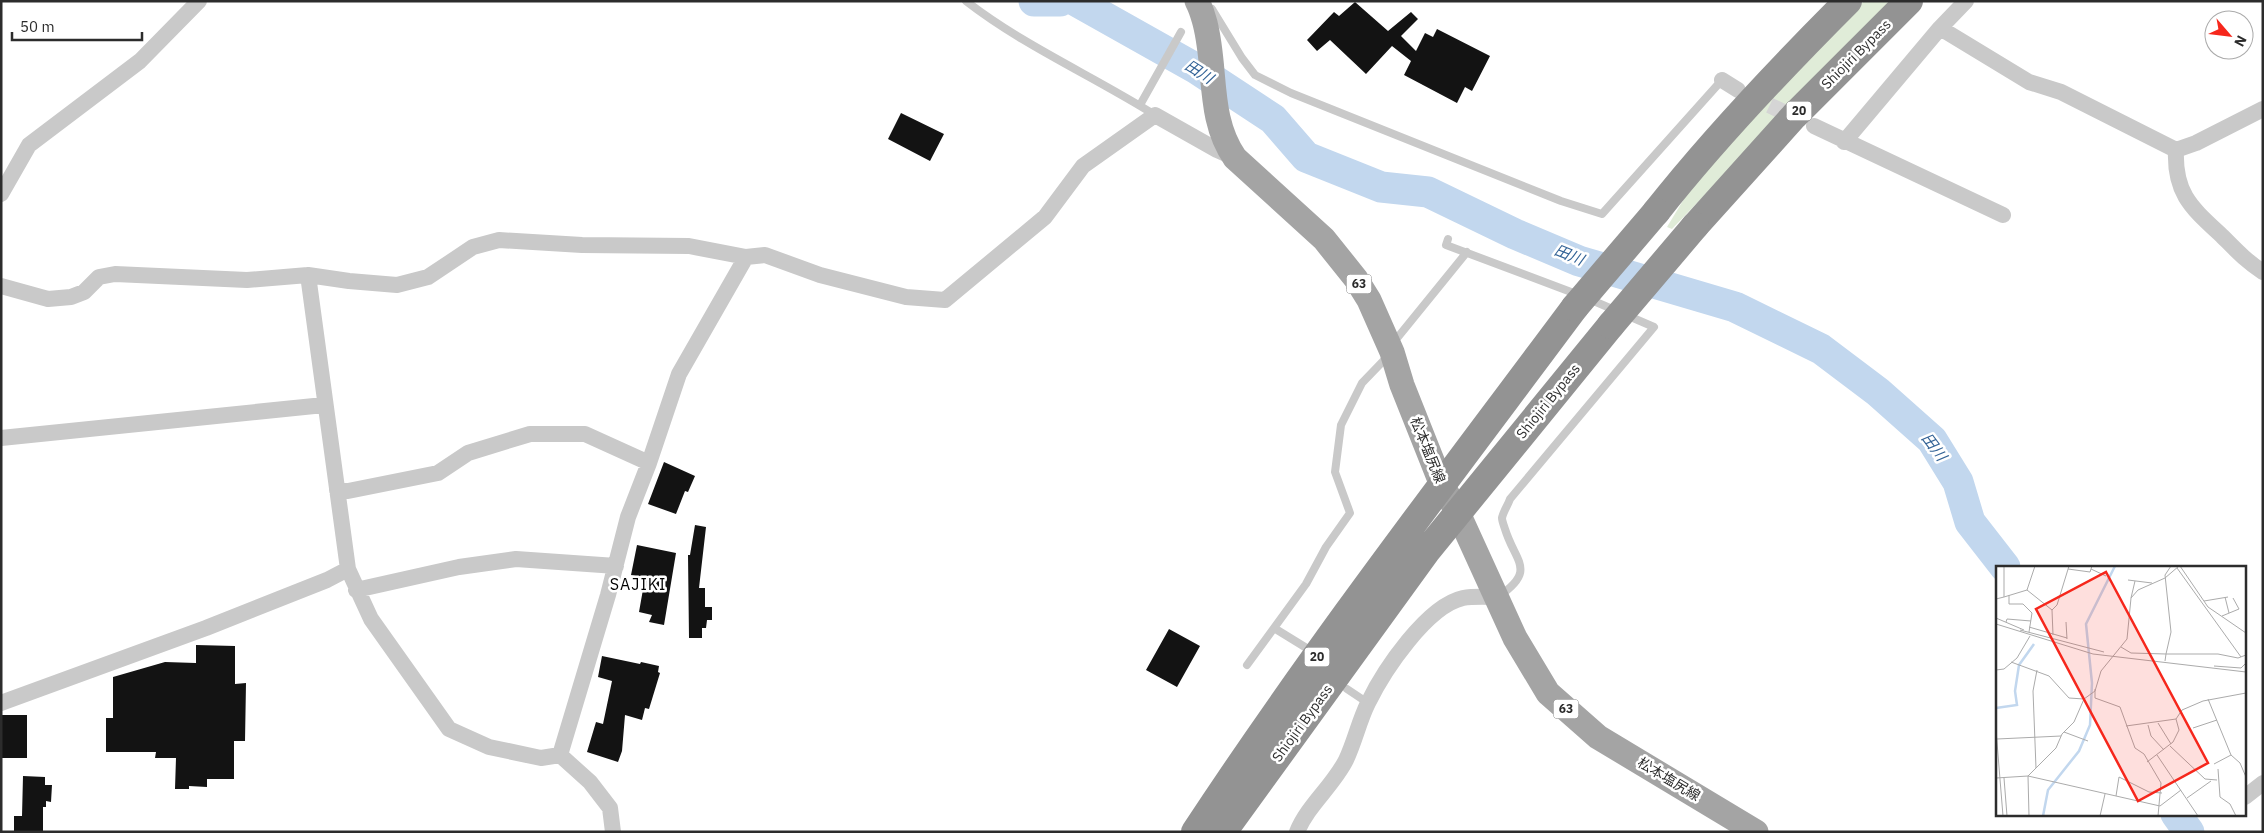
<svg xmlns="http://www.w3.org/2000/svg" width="2264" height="833" viewBox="0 0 2264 833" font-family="'IBM Plex Sans','Noto Sans JP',sans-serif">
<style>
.green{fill:#e0ecd8}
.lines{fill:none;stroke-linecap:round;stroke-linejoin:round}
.river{stroke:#c2d7ee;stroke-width:31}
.building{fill:#131313}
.street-tunnel{stroke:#d5d5d5;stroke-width:16;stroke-dasharray:16 8;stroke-linecap:butt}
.lane{stroke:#c9c9c9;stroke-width:8}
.street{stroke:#c9c9c9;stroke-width:16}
.primary{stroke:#a4a4a4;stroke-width:25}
.highway{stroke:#939393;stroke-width:28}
.highway-bridge{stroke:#939393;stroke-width:28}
.labels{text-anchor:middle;stroke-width:5;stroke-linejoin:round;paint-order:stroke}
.shield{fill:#fff;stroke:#6b6b6b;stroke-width:1}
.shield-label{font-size:12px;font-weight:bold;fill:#2c2c2c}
.street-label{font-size:14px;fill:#2c2c2c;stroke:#fff}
.water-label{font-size:15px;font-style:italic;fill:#336396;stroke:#fff}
.quarter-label{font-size:16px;letter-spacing:1px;fill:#000;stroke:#fff}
.inset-river{fill:none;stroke:#c2d7ee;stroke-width:2.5}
.inset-road{fill:none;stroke:#ababab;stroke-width:1}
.view{fill:#f6271c;fill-opacity:0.15;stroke:#f6271c;stroke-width:2.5}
.inset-edge{fill:none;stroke:#2c2c2c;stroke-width:2.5}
</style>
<rect width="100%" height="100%" fill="#fff"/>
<!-- green -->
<path class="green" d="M1864,1H1891L1672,229L1667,227L1693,184L1755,113Z"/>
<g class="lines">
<!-- river -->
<path class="river" d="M1034,1H1060
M1076,1L1197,69L1273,119L1306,157L1381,187L1428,192L1515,234L1579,261L1735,307L1821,349L1878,392L1932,440L1958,482L1970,522L2005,567
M2176,814L2189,832"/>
</g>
<!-- building -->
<path class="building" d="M1355,2L1388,31L1411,12L1418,19L1401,36L1416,51L1425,33L1433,37L1437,29L1490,56L1472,91L1465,87L1457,103L1404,75L1411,61L1392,46L1366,74L1330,40L1317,51L1307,40L1334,12L1339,16Z
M901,113L944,134L930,161L888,139Z
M664,462L695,476L688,492L685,491L676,514L648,504Z
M695,525L706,527L699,588H705V607H712V620H707L706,628H702V638H689L688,555H690Z
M637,545L676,553L664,625L649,622L652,615L639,612L645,578L631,575Z
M1169,629L1200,646L1177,687L1146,670Z
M196,645L235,646V684L246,683L245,741H234V779H207V787L189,786V789H175L176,758H155L156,752H106V718H113V677L165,662L196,663Z
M602,656L640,664L641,662L659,666L658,672L660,673L649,709L645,708L642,720L625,715L622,751L618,762L587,752L596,722L603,724L612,681L598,677Z
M2,715H27V758H2Z
M23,776L45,777V785H52L51,802L46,801V807H43V832H14V816H22Z"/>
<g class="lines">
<!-- street-tunnel -->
<path class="street-tunnel" d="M1748,95L1800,120"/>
<!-- lane -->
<path class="lane" d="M966,1C1024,46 1093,76 1155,115
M1212,9L1242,58L1255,75L1291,93L1561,201L1602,214L1722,80
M1140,105L1181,32
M1448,239L1446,245L1579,295
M1390,340L1398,337L1467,252
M1499,596C1537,570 1515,562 1505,529C1504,526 1502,521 1502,518C1503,512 1508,505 1510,499L1654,327L1589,299
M1274,628L1313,652
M1247,665L1306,584L1326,547L1350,513L1335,472L1341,425L1362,383L1389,355
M1347,689L1368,703"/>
<!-- street -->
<path class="street" d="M1940,28L2029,82L2061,92L2176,150L2196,143L2263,109
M1722,80L1738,90
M1814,126L2003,215
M1844,142L1940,28L1966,1
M2176,150C2174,194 2192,208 2222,236C2236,250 2245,260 2263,272
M1,194L29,145L140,61L199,1
M308,275L348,569L371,619L449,729L489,747L541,758L560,755
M1,286L48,299L71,297L84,292L99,277L115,274L247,280L308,275L349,281L397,285L428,277L473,247L499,240L582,245L689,246L746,257L765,255L820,275L906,297L945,300L1045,217L1083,166L1155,115L1217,150L1235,158
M1,438L324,405
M337,490L348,491L438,473L468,453L530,434H585L649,463
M356,590L459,567L516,559L616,566
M1,703L206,628L327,580L348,569
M560,755L608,595L628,517L649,463L679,374L746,257
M560,755L590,782L610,808L613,832
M2245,797L2263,783
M1297,832C1308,805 1333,786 1346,760C1355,741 1359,721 1368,703C1384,670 1427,606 1463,598C1474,596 1487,597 1498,597"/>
<!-- primary -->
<path class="primary" d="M1197,1C1201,8 1203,16 1205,23C1217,69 1207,118 1235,158L1324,239L1356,279L1369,300L1392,352L1402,385L1441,483L1458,513L1515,638L1548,693L1598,737L1756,832"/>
<!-- highway -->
<path class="highway" d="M1656,212C1715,137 1781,68 1848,1
M1695,226L1794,116L1909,1
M1195,832C1314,651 1446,480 1575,307
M1223,832L1426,552L1611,325"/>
<!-- highway-bridge -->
<path class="highway-bridge" d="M1575,307L1656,212
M1611,325L1695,226"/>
</g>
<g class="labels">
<!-- shield labels -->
<g class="shield">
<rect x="1786.5" y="101.5" width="25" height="19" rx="4"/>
<rect x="1346.5" y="274.5" width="25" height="19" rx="4"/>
<rect x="1304.5" y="647.5" width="25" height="19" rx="4"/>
<rect x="1553.5" y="699.5" width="25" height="19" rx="4"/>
</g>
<g class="shield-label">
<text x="1799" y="115">20</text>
<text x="1359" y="288">63</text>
<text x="1317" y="661">20</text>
<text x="1566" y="713">63</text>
</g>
<!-- street labels -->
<g class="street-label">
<text transform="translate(1856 54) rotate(-45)" y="5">Shiojiri Bypass</text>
<text transform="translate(1548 401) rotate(-51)" y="5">Shiojiri Bypass</text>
<text transform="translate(1428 450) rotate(68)" y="5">松本塩尻線</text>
<text transform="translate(1302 723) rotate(-54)" y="5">Shiojiri Bypass</text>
<text transform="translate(1669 779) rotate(31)" y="5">松本塩尻線</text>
</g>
<!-- water labels -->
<g class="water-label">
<text transform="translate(1199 72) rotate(32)" y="5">田川</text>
<text transform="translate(1569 255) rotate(22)" y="5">田川</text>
<text transform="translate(1934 447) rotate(53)" y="5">田川</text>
</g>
<!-- quarter labels -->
<g class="quarter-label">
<text x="638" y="590">SAJIKI</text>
</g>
</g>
<!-- overview -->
<g transform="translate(1996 566)">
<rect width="250" height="250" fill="#fff"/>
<path class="inset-river" d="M0,142L21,139L19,125L23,99L38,78M47,250L52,224L83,185L94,159L96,117L90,58L119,0"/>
<path class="inset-road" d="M184,0L212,41L250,67M181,2L245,91M72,3L94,6L96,0M95,3L110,10M132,14L156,17M31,24L56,44M13,29V38H27L36,47L33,66M8,31L31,24L39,0M229,31L233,47M135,32L139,15M0,33L8,31V0M208,35L232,31M226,50L243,43L237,32M0,52L28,64M10,56L11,53L35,55M70,56L71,73M0,58L97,88L250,106M33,61L71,72M24,64L108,86M57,69L56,44L61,39L73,0M125,81L135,87L170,88L175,66L169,9L175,0M169,95L170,88H222L242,92L250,89M15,96L53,110L73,132L88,133M218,100L245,102L250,97M0,104L8,103L21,92L34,70M99,123V132L124,141L139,182L148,188L165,217L162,250M212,133L235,189L244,197L250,211M180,153L186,144L207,135L250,127M162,157L175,178M152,159L155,170L168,184M130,160L180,153M197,162L221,154M0,164L7,250M68,166L92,175M1,173L65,170M174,180L209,213L221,214M161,189L202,250M151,196L177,176L183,164L180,153M218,198L235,189M40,202L37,125L41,104M222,203L224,231L234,238L240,250M123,211L153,226L166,227M0,212L32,210L60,182L66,168L78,156L88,133L99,125L105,105L131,73L135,32L142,24L169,12L183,0M8,212L11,250M120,230L123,211M191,232L215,215M33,250L32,210L164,240L185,224M104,250L109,228"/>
<path class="view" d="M110,6L212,197L142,235L40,43Z"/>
<rect width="250" height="250" class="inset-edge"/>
</g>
<!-- border -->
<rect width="2264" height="833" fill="none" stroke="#2c2c2c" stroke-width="5"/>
<!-- north arrow -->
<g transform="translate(2229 35) rotate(118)"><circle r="24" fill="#ffffff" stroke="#ababab"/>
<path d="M0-4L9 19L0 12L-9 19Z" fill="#f6271c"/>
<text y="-8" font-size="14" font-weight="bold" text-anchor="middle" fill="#2c2c2c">N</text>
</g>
<!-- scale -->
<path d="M12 32v8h130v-8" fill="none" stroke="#2c2c2c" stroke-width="2.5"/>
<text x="20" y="32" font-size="15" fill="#2c2c2c" stroke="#ffffff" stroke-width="4" paint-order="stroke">50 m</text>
</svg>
